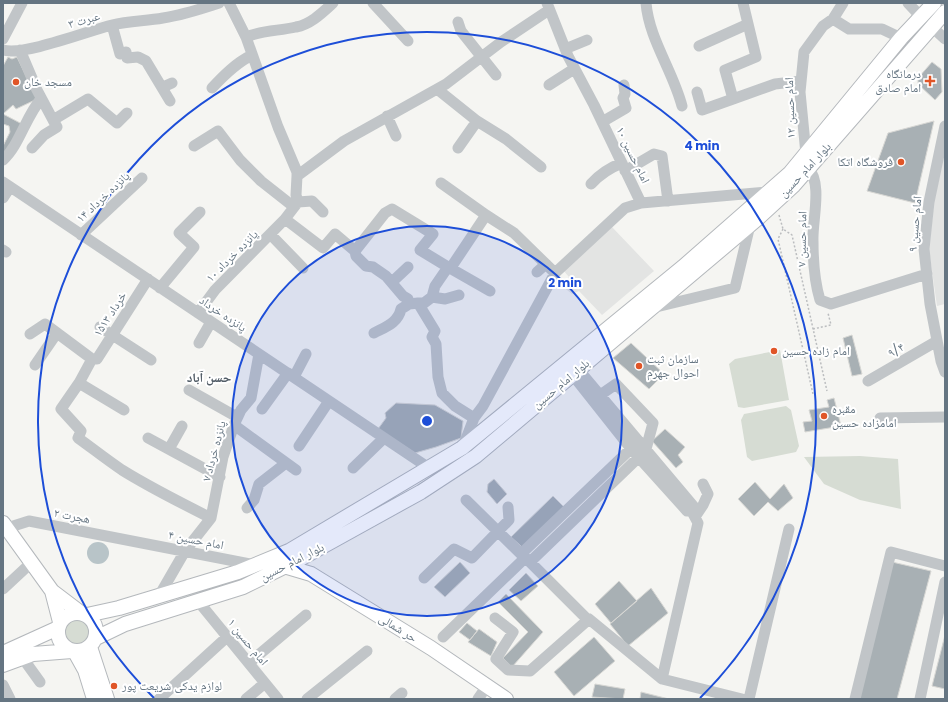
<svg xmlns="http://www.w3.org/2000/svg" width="948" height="702" viewBox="0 0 948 702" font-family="Poppins,'Noto Naskh Arabic',sans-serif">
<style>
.built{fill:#e3e4e3}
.green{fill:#d6dcd3}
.water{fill:#b8c4c8}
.building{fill:#a8b0b4;stroke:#d7d7d4}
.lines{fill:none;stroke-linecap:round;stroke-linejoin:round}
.major-casing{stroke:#b4b8bc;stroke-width:16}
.path{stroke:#bbbdbf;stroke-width:1.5;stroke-dasharray:2 2;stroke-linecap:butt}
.minor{stroke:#c1c5c8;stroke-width:11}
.major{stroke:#fff;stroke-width:14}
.ring{fill:none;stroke:#1d4ed8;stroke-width:2}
.poi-dot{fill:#e05527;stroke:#fff;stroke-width:1.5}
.labels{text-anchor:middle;stroke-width:4;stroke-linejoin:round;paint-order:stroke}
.street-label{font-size:12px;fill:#657582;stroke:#fff}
.poi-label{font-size:12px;fill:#657582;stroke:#fff;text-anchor:start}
.neighbourhood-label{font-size:13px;font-weight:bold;fill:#535e68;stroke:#fff}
.centre{fill:#1d4ed8;stroke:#fff;stroke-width:2}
.ring-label{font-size:12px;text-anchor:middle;font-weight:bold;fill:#1d4ed8;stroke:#fff;stroke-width:4;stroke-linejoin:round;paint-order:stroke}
</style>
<rect width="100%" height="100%" fill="#f5f5f2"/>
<!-- built -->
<path class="built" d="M945,151V304L937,306L929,250L934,202Z
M612,227L654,271L602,315L579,291L572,294L562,286L569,277L563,270Z"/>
<!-- green -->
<path class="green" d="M780,350L789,400L744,408L738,407L729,364L735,359Z
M786,406L791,410L799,446L796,452L752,461L747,457L741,420L744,414Z
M860,456L898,459L901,509L860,500L824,484L804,457Z
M64 632a13 13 0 1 1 26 0a13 13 0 1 1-26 0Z"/>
<!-- water -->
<path class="water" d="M87 553a11 11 0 1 1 22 0a11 11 0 1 1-22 0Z"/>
<!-- building -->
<path class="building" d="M8,57L12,59L17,57L37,99L16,109L13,105L3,114V66Z
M932,62L941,69L942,92L935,100L918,84V78Z
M3,114L22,124L3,158V146L10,132L9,126L3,124Z
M934,121L915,203L867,191L888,133Z
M852,335L862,374L852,376L843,338Z
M631,343L664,374L649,389L613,358Z
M834,398L841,426L805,432L803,422L812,421L809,410L829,407L827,400Z
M396,403L435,405L463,421L461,438L436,447L415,453L378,429L386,418L385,413Z
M665,429L685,447L678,455L683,462L676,468L652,441Z
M494,479L507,494L497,504L487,492L488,484Z
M755,482L770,499L784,484L793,498L778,511L768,502L754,516L738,499Z
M553,496L564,507L522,547L511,537Z
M460,562L470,573L445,597L434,587Z
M892,562L931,571L897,699H858Z
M526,573L538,586L521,601L509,590Z
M619,581L637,601L611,623L595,604Z
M651,588L668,613L628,646L610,624Z
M506,594L543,632L512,667L503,658L528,632L498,602Z
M467,623L477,631L470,640L459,632Z
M479,629L497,642L491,656L468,642Z
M945,635V689L932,686Z
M594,637L615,661L574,696L554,672Z
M595,684L625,689L623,699L592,697Z
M641,692L669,699H640Z"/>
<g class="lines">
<defs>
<path id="major" d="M3,523L52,591
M284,566L311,574L431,648L506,699
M58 632a19 19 0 1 1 38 0a19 19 0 1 1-38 0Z
M87,615L119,608L238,572L289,551L462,448L683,267L790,173L901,38L934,3
M60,622L52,591L81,613
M96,638L125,624L243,587L298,560L421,492L476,456L756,220L794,185L945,12
M90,647L107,699
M75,652L85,670L94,699
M3,653L58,628
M3,665L33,654L72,651"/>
</defs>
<!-- major casing -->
<use href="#major" class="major-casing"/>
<!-- path -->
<path class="path" d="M779,215L783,229L792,235L827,391
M783,229L778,239L813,394
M813,329L831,325L828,313"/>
<!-- minor -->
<path class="minor" d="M229,3L246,37L278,127L297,172V176L344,141L446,84L501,42L549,10
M373,3L408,41
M547,3L568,56L594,105L641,203L768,192
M646,3C649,39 673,71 682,106
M743,3L756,57L725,70L733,99L775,84L801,81
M908,3L922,18
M833,19L849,29H882L901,38
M458,22L461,31L496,75
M112,25L120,54L126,52L127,58L138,57L146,61L170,101
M932,27L945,39
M246,37C263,30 279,31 296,27C311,24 322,13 333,3
M3,39L22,3
M699,46L748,24
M565,49L587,40
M3,50C24,56 88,31 112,25C129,21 146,21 163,18C183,15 201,9 219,3
M20,50L37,90L53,120L88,99L117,123L127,113
M549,85L574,69
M163,87L172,83
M212,88C224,75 236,63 252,55
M437,89L477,121L506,139L541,167
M697,92L702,110L733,99
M387,116L396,136
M602,122L626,108L623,98L625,94L624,85
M945,126L929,202L924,249L930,304L941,361L945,372
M194,146L218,131L240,160L261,181L294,207
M32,148L44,135L57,127L53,120
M458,148L477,121
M806,154L800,92L804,52L823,26L833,19L843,3
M3,160C19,146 26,116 41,99
M808,168C823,183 812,221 813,241C813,261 814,280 820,300L831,304L927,274
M625,171L654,154L662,156L668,201
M297,176L296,195L298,202
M3,182L429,468
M441,183L486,215L450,269
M591,184C600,174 609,168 622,163
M3,198L10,187
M323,212L312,201L298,202L285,219L323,248L335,234L355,251
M486,215L514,233L555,273
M81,235L142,178
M271,235L303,268
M3,250L6,252
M448,267L490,291
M537,272L546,264
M392,282L408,267
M160,288L194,247L179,233L200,212
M432,297L445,299L459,295
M409,304L408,299L403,296L386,276L373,267L366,266L356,256L355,251L385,213L392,209L433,234L420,250L448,267L435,286L432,297L424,303H418
M652,308L735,288L750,225
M198,313L215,290L285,219
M100,327L151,360
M374,333C385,327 398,323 401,309L409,304L418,303L435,331L432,337L436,344L438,377L442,393L455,406L474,418
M30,334L45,324L92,359L79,383
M199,343L211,322
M92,359H97L148,279
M35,365L57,333
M572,374L633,451L687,511L695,508L578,369
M294,377L306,354
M868,381L937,341
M189,390L237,417
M593,400L616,384L653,423L646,449L639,457L530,562L521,554L639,441
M262,409L288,373
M124,410L79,383L61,409L81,431L78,438C92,448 107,460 122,470C151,488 181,503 211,518
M880,418L945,417
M234,425L296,470
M148,438L220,477
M299,446L329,401
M463,447L474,418L483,406L555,273L625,208L641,203
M169,449L182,426
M353,468L384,438
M466,500L521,554
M247,508L254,500L259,484L286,463
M691,510L698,523L662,679L742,699
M695,517L703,505L708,494L703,484
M7,528L29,521L255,565
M530,562L588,620
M424,578L454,549L472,558L509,520L508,507
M3,589L32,562
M159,596L185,551L211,518L223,457L234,425L241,410L251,398L259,354
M198,601L278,699
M495,618L513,632L496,659L508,670L530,671L589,619L662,679
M443,637L525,558
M22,657L40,682
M249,663L306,615
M3,685L10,699
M159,699L227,637
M246,699L265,683
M307,699L367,651
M395,699L402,693
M478,699L487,686
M749,699L789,529
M855,699L891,552L945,566
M920,699L945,582"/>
<!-- major -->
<use href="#major" class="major"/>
</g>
<!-- distance rings -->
<circle cx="427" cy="421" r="195" fill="#1d4ed8" fill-opacity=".12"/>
<g class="ring">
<circle cx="427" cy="421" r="195"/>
<path d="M154 698A389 389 0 1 1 700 698"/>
</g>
<!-- markers -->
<g class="poi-dot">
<path d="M928 75h4v4h4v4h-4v4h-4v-4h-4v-4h4z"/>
<circle cx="16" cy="82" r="4"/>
<circle cx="901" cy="162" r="4"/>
<circle cx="774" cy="351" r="4"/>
<circle cx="639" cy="366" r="4"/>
<circle cx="824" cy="416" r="4"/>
<circle cx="114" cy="686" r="4"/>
</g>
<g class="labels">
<!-- street labels -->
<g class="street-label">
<text transform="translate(84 20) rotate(-16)" y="4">عبرت ۳</text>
<text transform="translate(790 108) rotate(-92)" y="4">امام حسین ۱۲</text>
<text transform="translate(633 155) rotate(64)" y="4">امام حسین ۱۰</text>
<text transform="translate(805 170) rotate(-47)" y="4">بلوار امام حسین</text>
<text transform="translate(103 197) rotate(-43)" y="4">پانزده خرداد ۱۴</text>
<text transform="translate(915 224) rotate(-85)" y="4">امام حسین ۹</text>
<text transform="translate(802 239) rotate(-89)" y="4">امام حسین ۷</text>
<text transform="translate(232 256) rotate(-45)" y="4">پانزده خرداد ۱۰</text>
<text transform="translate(110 314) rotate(-57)" y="4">۱۵خرداد ۱۳</text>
<text transform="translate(223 314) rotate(34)" y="4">پانزده خرداد</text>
<text transform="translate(896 350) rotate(-30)" y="4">۹/۴</text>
<text transform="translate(561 384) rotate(-40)" y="4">بلوار امام حسین</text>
<text transform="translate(214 451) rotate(-75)" y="4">پانزده خرداد ۷</text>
<text transform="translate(72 516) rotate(11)" y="4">هجرت ۲</text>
<text transform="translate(196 540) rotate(11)" y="4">امام حسین ۴</text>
<text transform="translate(292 562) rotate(-27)" y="4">بلوار امام حسین</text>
<text transform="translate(398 628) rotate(32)" y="4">حر شمالی</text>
<text transform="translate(248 642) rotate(51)" y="4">امام حسین ۱</text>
</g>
<!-- poi labels -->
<g class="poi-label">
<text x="921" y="78" text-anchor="end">درمانگاه<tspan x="921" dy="14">امام صادق</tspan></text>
<text x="24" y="86">مسجد خان</text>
<text x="893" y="166" text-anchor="end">فروشگاه اتکا</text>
<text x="782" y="355">امام زاده حسین</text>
<text x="647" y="363">سازمان ثبت<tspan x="647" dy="14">احوال جهرم</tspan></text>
<text x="832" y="413">مقبره<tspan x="832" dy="14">امامزاده حسین</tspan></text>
<text x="122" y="690">لوازم یدکی شریعت پور</text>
</g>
<!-- neighbourhood labels -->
<g class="neighbourhood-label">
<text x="209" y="382">حسن آباد</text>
</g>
</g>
<circle cx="427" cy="421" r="6" class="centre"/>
<g class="ring-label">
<text x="702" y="150">4 min</text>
<text x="565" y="287">2 min</text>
</g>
<!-- border -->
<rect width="948" height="702" fill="none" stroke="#657582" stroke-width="8"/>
</svg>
